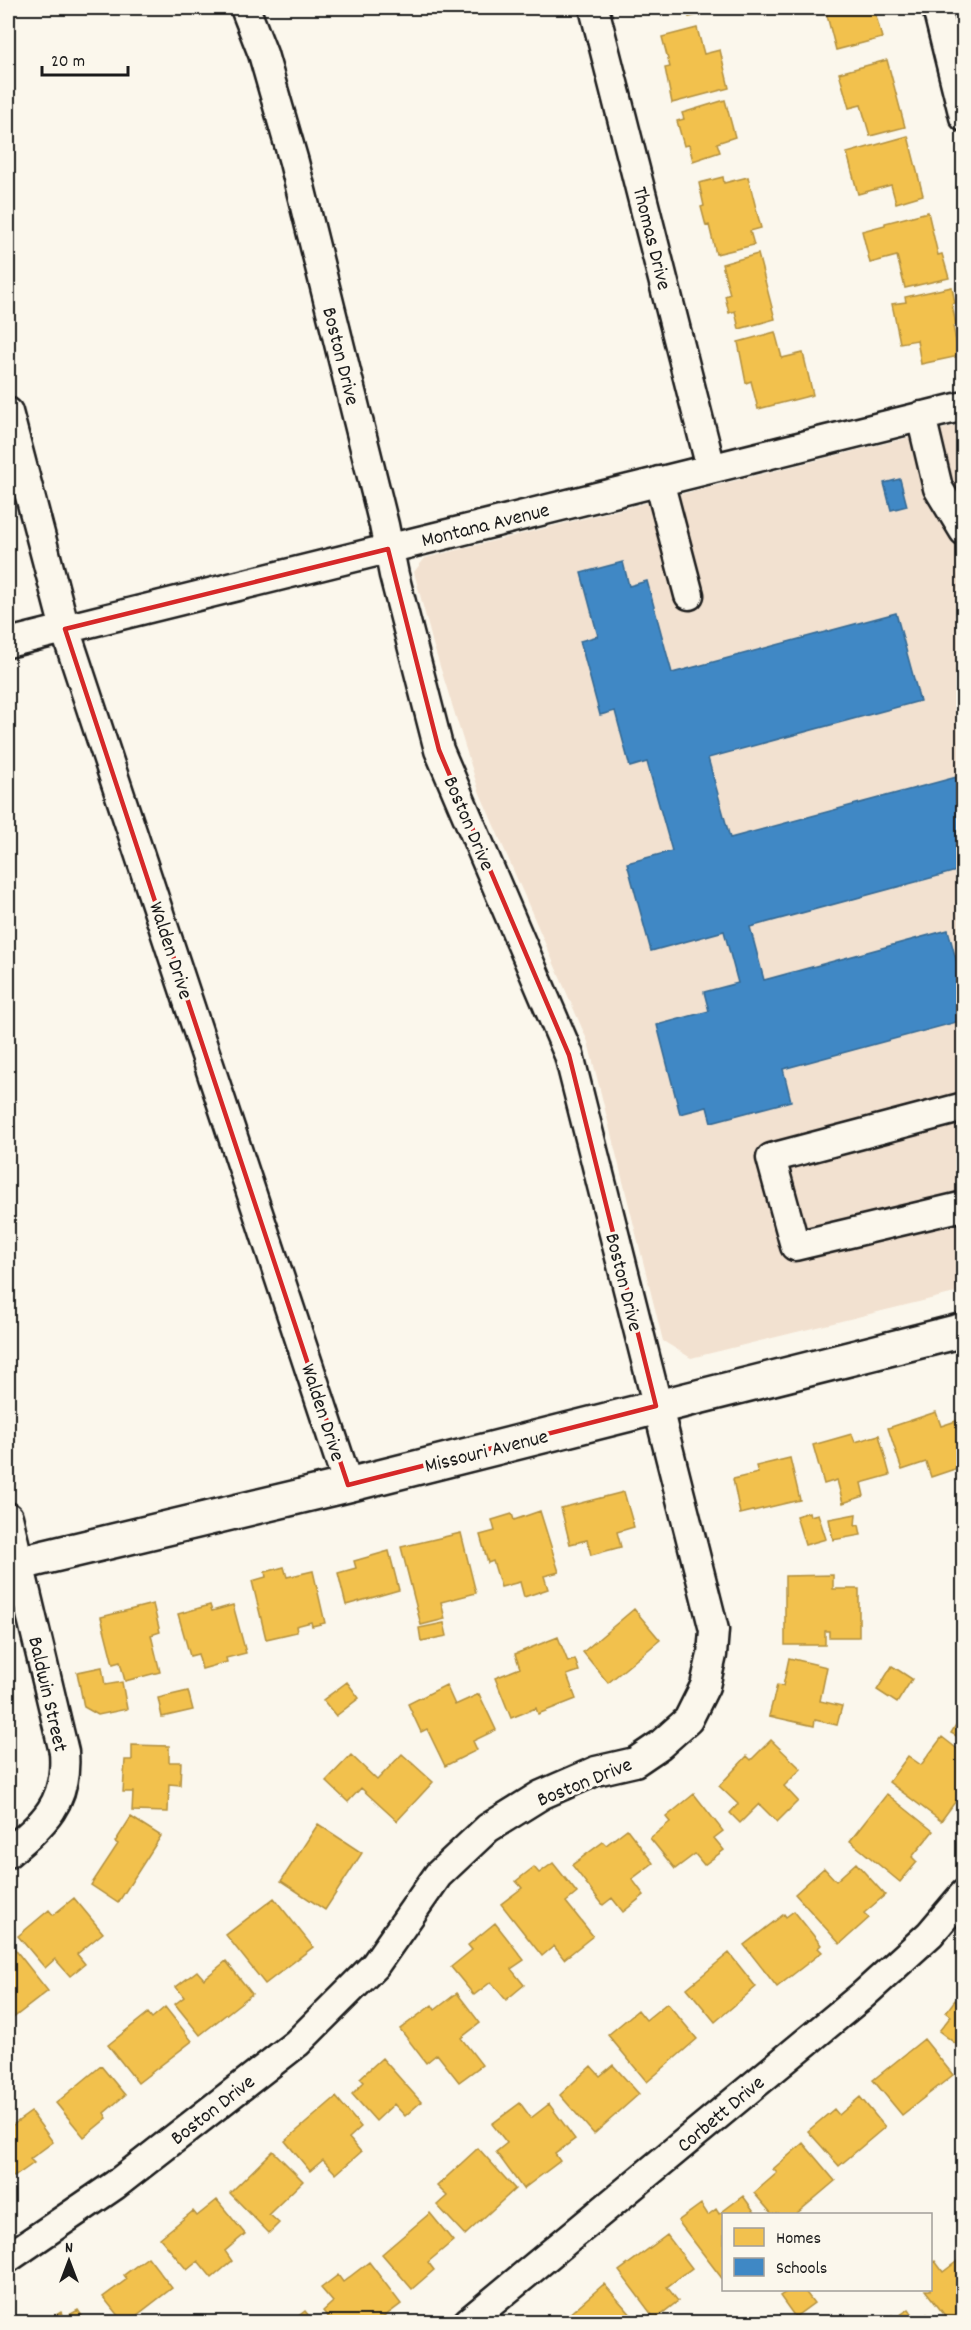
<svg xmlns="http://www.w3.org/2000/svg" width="971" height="2330" viewBox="0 0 971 2330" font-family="Dekko,sans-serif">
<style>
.built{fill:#f2e1d0}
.homes{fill:#f2c14e;stroke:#b2903f;stroke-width:1.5}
.schools{fill:#3f88c5;stroke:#346892;stroke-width:1.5}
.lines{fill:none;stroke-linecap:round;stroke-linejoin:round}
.minor-casing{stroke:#1c1c1c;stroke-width:33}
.major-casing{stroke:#1c1c1c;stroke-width:38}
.minor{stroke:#fbf7ec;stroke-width:28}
.major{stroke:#fbf7ec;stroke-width:33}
.marked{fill:none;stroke:#d62828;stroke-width:4.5;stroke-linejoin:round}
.labels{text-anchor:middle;stroke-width:6;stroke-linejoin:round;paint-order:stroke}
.street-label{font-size:21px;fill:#1c1c1c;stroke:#fbf7ec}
</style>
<rect width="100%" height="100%" fill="#fbf7ec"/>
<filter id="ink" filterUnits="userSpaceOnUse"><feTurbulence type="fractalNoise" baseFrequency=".0167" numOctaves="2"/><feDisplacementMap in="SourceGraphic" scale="12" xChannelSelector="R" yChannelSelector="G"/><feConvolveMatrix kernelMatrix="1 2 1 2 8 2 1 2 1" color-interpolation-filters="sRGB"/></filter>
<g filter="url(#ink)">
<!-- built -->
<path class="built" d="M963,424V1291L691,1358L663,1341L588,1042L479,791L433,644L414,572L425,558Z"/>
<!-- homes -->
<path class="homes" d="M686,8H726L689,17Z
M825,8H874L882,38L836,50Z
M697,28L704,54L720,50L729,88L672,103L665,68L670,67L662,37Z
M887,60L905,127L870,136L861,105L849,108L839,73Z
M725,100L735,137L717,143L720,152L693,161L689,145L684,146L677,121L684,119L682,113Z
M908,136L923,195L896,203L891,185L858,194L847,153Z
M723,177L724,183L748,177L761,228L750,231L754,245L716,254L709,225L706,226L701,207L704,206L699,183Z
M928,212L938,255L942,254L949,278L905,288L897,256L870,263L862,231L885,225V223Z
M758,254L775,319L739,329L735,311L729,313L725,296L730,294L722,264Z
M952,287L955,303L952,304L956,325L953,326L959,356L921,364L917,340L900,343L892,304L906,302L905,297Z
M775,332L782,358L803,353L813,395L758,409L751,381L746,383L738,342Z
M936,1412L941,1426L959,1420L964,1434V1466L931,1477L926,1462L902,1470L888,1428Z
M852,1434L855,1442L879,1435L890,1475L861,1483L864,1496L843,1503L837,1480L824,1484L813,1445Z
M790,1458L800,1500L740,1514L733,1479L758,1473L756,1466Z
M624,1492L634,1527L617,1532L621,1547L591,1555L587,1540L570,1544L561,1508Z
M540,1511L559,1572L544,1576L548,1589L524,1597L520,1582L501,1587L493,1561L488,1563L480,1535L495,1531L492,1520L512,1514L514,1520Z
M809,1512L810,1516L818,1514L826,1539L805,1545L796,1516Z
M856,1514L855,1526L859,1525L861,1535L833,1540L829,1519Z
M461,1533L476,1593L441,1602L445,1619L421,1625L401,1547Z
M389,1551L399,1590L346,1605L338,1573L356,1568L354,1561Z
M284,1567L287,1577L313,1571L325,1623L312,1626L311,1622L296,1626L297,1632L266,1639L252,1581L266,1577L265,1572Z
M833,1575V1589H859V1637H829V1631H825V1645H785V1576Z
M153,1604L160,1632L151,1635L160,1672L125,1681L120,1662L113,1664L101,1617Z
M210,1605L212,1611L233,1605L246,1653L226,1658L227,1662L202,1669L198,1654L190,1656L178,1614Z
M634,1609L660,1640L608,1683L583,1652Z
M444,1623L447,1636L421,1641L419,1628Z
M558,1637L568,1662L575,1659L579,1671L567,1675L576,1699L538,1714L536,1708L511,1718L495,1678L520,1668L515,1654Z
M789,1658L827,1667L820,1701L842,1706L837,1725L815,1720L814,1726L769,1716L777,1685L783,1686Z
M892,1666L912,1679L897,1703L877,1690Z
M102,1667L105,1685L122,1682L127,1709L98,1715L84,1707L77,1672Z
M347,1682L359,1698L336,1716L323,1700Z
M446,1685L455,1705L479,1694L496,1730L473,1741L477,1750L445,1766L427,1729L421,1732L408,1704Z
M188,1691L193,1710L162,1717L158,1698Z
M964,1712V1740L951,1733Z
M942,1737L964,1754V1778L959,1783L964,1786V1790L941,1821L889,1782L908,1756L921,1765Z
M771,1740L801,1769L784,1786L798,1801L777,1822L759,1804L740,1823L730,1813L738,1804L719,1786L747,1756L751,1760Z
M132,1745L169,1746V1762H181L180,1785L169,1784L168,1812L132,1811L133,1792H123L125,1760H132Z
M402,1754L433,1782L397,1821L361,1788L348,1802L326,1781L351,1755L377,1780Z
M694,1794L723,1831L714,1838L724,1850L704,1865L695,1854L675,1869L650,1838L670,1822L666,1817Z
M887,1794L933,1831L912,1857L917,1862L900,1882L850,1841Z
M131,1817L161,1836L118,1903L91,1885L118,1844L115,1842Z
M318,1824L362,1853L325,1910L281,1881Z
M627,1829L653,1863L632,1879L644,1895L623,1912L612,1898L603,1905L572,1865L603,1842L606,1845Z
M553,1863L577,1893L566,1902L593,1936L564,1959L554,1946L542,1956L501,1904L522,1888L516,1881L534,1867L539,1873Z
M856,1863L885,1895L864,1913L869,1918L840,1944L795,1894L824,1868L836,1881Z
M74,1898L103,1933L77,1954L85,1964L70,1976L55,1959L45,1968L18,1936L49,1910L53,1915Z
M274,1898L313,1947L265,1984L226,1935Z
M794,1911L821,1945L818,1948L822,1952L777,1987L744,1945L784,1914L786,1917Z
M495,1923L524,1960L511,1969L524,1985L506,2000L491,1982L474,1995L451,1967L472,1950L468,1945Z
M10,1943L48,1991L8,2022V1944Z
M729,1953L756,1987L715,2022L687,1988Z
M226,1961L252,1994L200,2035L175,2004L184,1997L176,1987L197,1971L204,1979Z
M457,1993L480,2023L461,2038L482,2065L459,2082L437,2054L426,2063L400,2029L432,2005L435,2010Z
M955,2000L964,2007V2050L939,2031L951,2016L946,2012Z
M667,2003L697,2039L647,2082L608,2035L638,2010L646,2020Z
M165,2007L192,2041L138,2083L108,2045L148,2013L152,2018Z
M924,2039L953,2075L902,2115L873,2080Z
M382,2058L421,2102L405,2116L394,2104L376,2121L352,2094L364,2082L360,2078Z
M613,2065L639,2094L594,2134L560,2095L591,2066L600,2076Z
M101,2066L125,2095L104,2113L107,2118L84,2137L56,2103Z
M336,2097L361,2127L349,2138L361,2152L336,2174L323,2160L310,2171L285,2141Z
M860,2097L885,2127L839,2166L808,2131L834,2109L839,2115Z
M520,2103L531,2118L549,2104L575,2139L555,2154L560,2161L523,2189L496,2152L507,2143L492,2124Z
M31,2112L53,2142L30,2159L34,2163L14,2177L11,2174L8,2177V2123L10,2127Z
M803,2143L835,2181L796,2214H772L754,2193L777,2173L773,2169Z
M478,2148L515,2189L465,2235L437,2205L447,2196L437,2186Z
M273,2151L303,2181L269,2214L279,2223L269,2233L230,2193Z
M743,2196L756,2214H724V2281L678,2221L701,2204L708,2215L716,2209L719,2214Z
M217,2200L245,2234L225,2251L232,2261L212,2278L198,2261L187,2270L160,2238L193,2211L197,2216Z
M430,2213L453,2241L428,2262L434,2270L412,2289L382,2254Z
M667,2235L692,2268L667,2287L678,2301L655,2319L619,2271Z
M964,2256V2322H950L925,2290H930V2265L935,2261L943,2272Z
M148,2257L172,2288L128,2322H123L103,2297L127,2279L124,2275Z
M369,2262L401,2304L377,2322H332L323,2311L333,2302L321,2288L338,2275L343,2282Z
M604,2284L633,2317L627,2322H560Z
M789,2290H804L814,2303L795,2317L780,2296Z
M909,2309L917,2321L927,2314L933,2322H881L892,2315L894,2319Z
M78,2310L86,2322H44L61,2312L64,2318Z
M305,2311L314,2322H291Z"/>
<!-- schools -->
<path class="schools" d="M900,479L907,506L891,510L884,483Z
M623,562L629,586L647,581L672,673L896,613L920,701L708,758L730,838L964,775V869L750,927L764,980L948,930L964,988V1020L783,1069L791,1101L711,1122L707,1107L680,1114L657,1025L709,1011L704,992L738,983L724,931L651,951L627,863L672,851L647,762L630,767L615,711L600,715L580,641L598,636L581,573Z"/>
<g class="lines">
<defs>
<path id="minor" d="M594,8L711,468
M937,8L964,117
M8,412L65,629L348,1485
M921,416L938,488L964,531
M659,481L689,595
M8,643L964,406
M964,1107L771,1158L795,1246L964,1206
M8,1517L64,1752C68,1803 44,1823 8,1853
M8,2258L115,2185L297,2043L375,1965L438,1875L488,1828L541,1795L596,1771L635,1762L660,1745L688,1720L705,1686L712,1655L714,1630L569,1055L439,750L394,575L384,525L294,162L263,54L245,8
M468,2322L863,1995L930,1934L964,1894"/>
<path id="major" d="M8,1566L348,1485L964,1330"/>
</defs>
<!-- minor casing -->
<use href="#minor" class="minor-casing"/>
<!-- major casing -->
<use href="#major" class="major-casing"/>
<!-- minor -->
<use href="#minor" class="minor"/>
<!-- major -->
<use href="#major" class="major"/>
</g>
</g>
<!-- marked area -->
<path class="marked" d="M388,549L439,750L569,1055L656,1406L348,1485L65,629Z"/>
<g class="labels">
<!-- street labels -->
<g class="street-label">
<text transform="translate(653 238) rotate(76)" y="7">Thomas Drive</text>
<text transform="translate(342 356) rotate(76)" y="7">Boston Drive</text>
<text transform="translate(485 524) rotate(-14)" y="7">Montana Avenue</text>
<text transform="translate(470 823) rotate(67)" y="7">Boston Drive</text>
<text transform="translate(172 950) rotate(72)" y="7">Walden Drive</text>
<text transform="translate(625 1282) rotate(76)" y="7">Boston Drive</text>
<text transform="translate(324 1412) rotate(72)" y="7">Walden Drive</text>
<text transform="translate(486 1450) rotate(-14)" y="7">Missouri Avenue</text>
<text transform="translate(49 1694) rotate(77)" y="7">Baldwin Street</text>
<text transform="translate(584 1781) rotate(-22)" y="7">Boston Drive</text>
<text transform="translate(212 2109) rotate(-38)" y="7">Boston Drive</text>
<text transform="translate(720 2113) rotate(-40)" y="7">Corbett Drive</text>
</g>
</g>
<!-- margin -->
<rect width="971" height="2330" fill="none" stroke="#fbf7ec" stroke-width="30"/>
<rect x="15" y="15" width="941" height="2300" fill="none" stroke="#1c1c1c" stroke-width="2" filter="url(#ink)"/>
<!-- legend -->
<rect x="722" y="2213" width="210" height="78" fill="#fbf7ec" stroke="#a29f99" stroke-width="1.5"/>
<rect x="734" y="2228" width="30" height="18" fill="#f2c14e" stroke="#a29f99" stroke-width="1.5"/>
<text x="776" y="2243" font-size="18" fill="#1c1c1c">Homes</text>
<rect x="734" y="2258" width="30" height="18" fill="#3f88c5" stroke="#a29f99" stroke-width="1.5"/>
<text x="776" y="2273" font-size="18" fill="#1c1c1c">Schools</text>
<!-- north arrow -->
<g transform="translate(69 2261)" stroke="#fbf7ec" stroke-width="4.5" paint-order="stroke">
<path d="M0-4.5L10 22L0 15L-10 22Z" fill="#1c1c1c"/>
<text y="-9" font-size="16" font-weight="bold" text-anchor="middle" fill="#1c1c1c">N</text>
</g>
<!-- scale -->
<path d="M42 66v9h86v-9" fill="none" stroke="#1c1c1c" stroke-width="3"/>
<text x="51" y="66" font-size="18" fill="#1c1c1c" stroke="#fbf7ec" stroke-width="4.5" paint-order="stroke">20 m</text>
</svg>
